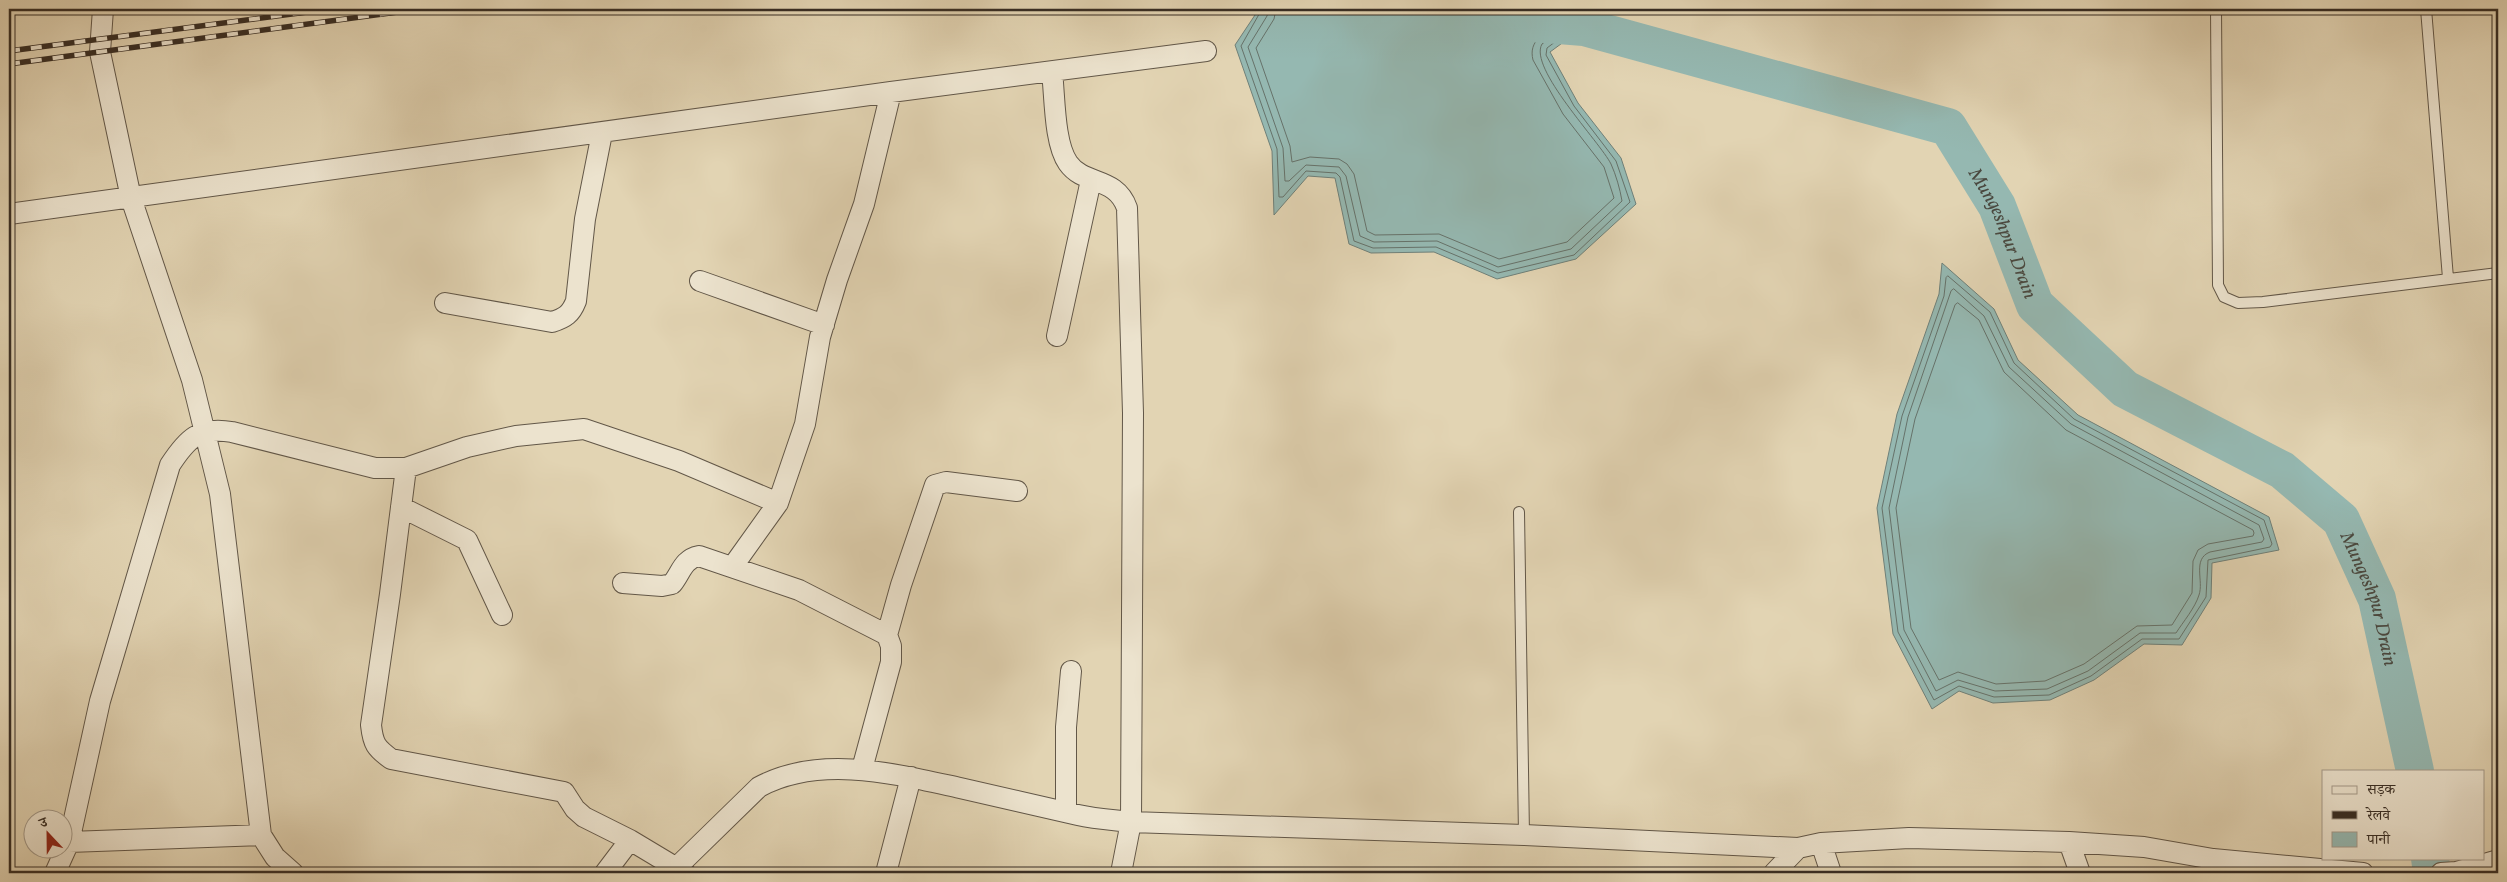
<svg xmlns="http://www.w3.org/2000/svg" width="2507" height="882" viewBox="0 0 2507 882" font-family="Vollkorn,'Noto Serif Devanagari',serif">
<style>
.water{fill:#95b8b1;stroke:#6f8079}
.lines{fill:none;stroke-linecap:round;stroke-linejoin:round}
.shore{stroke:#66726a;stroke-width:1}
.river{stroke:#95b8b1;stroke-width:38}
.lane-casing{stroke:#625748;stroke-width:12}
.street-casing{stroke:#625748;stroke-width:22}
.lane{stroke:#ece3ce;stroke-width:10}
.street{stroke:#ece3ce;stroke-width:20}
.rail-casing{stroke:#372d24;stroke-width:5.5}
.rail{stroke:#ece3ce;stroke-width:4;stroke-dasharray:11;stroke-linecap:butt}
.labels{text-anchor:middle;stroke-width:4.5;stroke-linejoin:round;paint-order:stroke}
.water-label{font-size:19px;font-style:italic;fill:#4a4940;stroke:#ece3ce}
</style>
<rect width="100%" height="100%" fill="#e2d4b3"/>
<filter id="stains"><feTurbulence type="fractalNoise" baseFrequency=".004" numOctaves="4"/><feColorMatrix values="0 0 0 0 .2 0 0 0 0 .09 0 0 0 0 .02 0 0 0 .5 -.17"/></filter>
<radialGradient id="worn" r=".72"><stop offset=".6" stop-color="#630" stop-opacity="0"/><stop offset="1" stop-color="#630" stop-opacity=".3"/></radialGradient>
<!-- water -->
<path class="water" d="M1259,9H1570L1584,27L1550,52L1578,103L1621,158L1636,204L1576,259L1497,279L1434,252L1371,253L1349,244L1335,178L1308,176L1274,215L1272,151L1235,45Z
M1942,263L1994,309L2018,360L2078,415L2269,517L2279,550L2212,563L2211,598L2182,645L2144,644L2094,680L2050,700L1993,703L1959,691L1932,709L1893,634L1877,508L1897,414L1939,294Z"/>
<g class="lines">
<!-- shore -->
<path class="shore" d="M1262,9L1241,46L1277,149L1279,197H1283L1306,171L1336,173L1340,177L1354,241L1373,248L1436,247L1498,273L1574,255L1630,202L1616,161L1574,106L1546,55L1547,48L1576,26L1567,9
M1269,9L1267,16L1248,47L1283,148L1285,181H1289L1306,165L1339,167L1346,176L1360,236L1374,242L1437,241L1498,267L1571,249L1622,201C1620,189 1616,175 1611,164C1600,142 1528,68 1542,44L1567,25L1560,9
M1276,9L1274,19L1256,48L1290,146L1292,162L1310,157L1339,159L1347,164L1354,174L1367,231L1375,235L1439,234L1499,259L1567,242L1614,198L1604,167L1563,114L1533,60C1528,40 1545,34 1556,24L1553,9
M1948,276L1990,312L2014,363L2074,419L2264,520L2272,544L2270,547L2208,560L2206,597L2179,639H2142L2091,676L2049,695L1994,697L1959,686L1934,700L1898,632L1882,508L1902,416L1944,296L1946,278Z
M1954,289L1984,316L2009,367L2071,424L2259,525L2264,539L2262,542L2210,552C2192,559 2204,581 2199,595C2195,608 2183,622 2176,633H2140L2088,671L2047,689L1995,691L1958,680L1936,691L1904,630L1889,508L1908,417L1951,291Z
M1958,303L1979,320L2004,372L2066,430L2253,530L2254,533L2253,536L2208,544L2198,550L2193,561L2192,593L2172,625L2137,626L2084,664L2045,681L1996,684L1958,672L1939,680L1911,628L1896,508L1915,419L1955,305Z"/>
<!-- river -->
<g class="river">
<path id="s1" d="M1533,23L1584,27L1948,127L1997,206L2035,305L2125,389L2282,470L2341,520L2377,599L2415,771"/>
<path d="M2430,858L2432,873"/>
</g>
<defs>
<path id="lane" d="M2216,9L2218,285L2224,297L2238,303L2263,302L2498,273
M2426,9L2448,278
M1519,512L1524,835"/>
<path id="street" d="M103,9L100,52L131,198L192,380L220,494L261,835L275,857L293,873
M1052,72C1055,97 1054,143 1068,163C1084,186 1116,176 1127,208L1133,413L1131,822L1524,835L1798,848L1821,843L1909,838L2069,842L2144,847L2213,859L2363,873
M9,214L891,92L1206,51
M700,281L824,325
M445,303L552,322C565,318 571,314 576,301L585,219L602,133
M1057,336L1091,180
M406,468L390,594L371,725C373,744 376,748 391,759L564,792L575,809L584,817L630,840L685,873
M401,507L467,540L502,615
M733,566L778,503L805,424L820,337L837,280L864,204L891,92
M623,583L662,586L672,584C681,573 683,559 699,556L799,590L887,635L891,646V662L862,769
M887,635L901,585L935,485L946,482L1017,491
M1066,812V727L1071,671
M69,842L261,835
M2069,842L2080,873
M1821,843L1831,873
M677,867L759,787C820,754 896,774 960,788C999,797 1039,806 1078,815C1095,819 1114,820 1131,822L1121,873
M55,873L69,842L100,701L170,465C187,439 199,426 232,432L375,468H406L467,447L516,436L584,429L679,461L778,503
M605,873L630,840
M886,873L911,777
M1774,873L1798,848
M2441,873L2456,872L2498,860"/>
</defs>
<!-- lane casing -->
<use href="#lane" class="lane-casing"/>
<!-- street casing -->
<use href="#street" class="street-casing"/>
<!-- lane -->
<use href="#lane" class="lane"/>
<!-- street -->
<use href="#street" class="street"/>
<defs>
<path id="rail" d="M9,51L330,9
M9,64L420,9"/>
</defs>
<!-- rail casing -->
<use href="#rail" class="rail-casing"/>
<!-- rail -->
<use href="#rail" class="rail"/>
</g>
<g class="labels">
<!-- water labels -->
<g class="water-label">
<text dy="7" stroke="none"><textPath href="#s1" startOffset="549">Mungeshpur Drain</textPath></text>
<text dy="7" stroke="none"><textPath href="#s1" startOffset="1089">Mungeshpur Drain</textPath></text>
</g>
</g>
<!-- margin -->
<rect width="2507" height="882" fill="none" stroke="#e2d4b3" stroke-width="30"/>
<rect x="10" y="10" width="2487" height="862" fill="none" stroke="#372d24" stroke-width="2.5"/>
<rect x="15" y="15" width="2477" height="852" fill="none" stroke="#372d24"/>
<!-- legend -->
<rect x="2322" y="770" width="162" height="90" fill="#ece3ce" stroke="#a49a8a"/>
<rect x="2332" y="786" width="25" height="8" fill="#ece3ce" stroke="#a49a8a"/>
<text x="2367" y="794" font-size="15" fill="#372d24">सड़क</text>
<rect x="2332" y="811" width="25" height="8" fill="#372d24" stroke="#a49a8a"/>
<text x="2367" y="820" font-size="15" fill="#372d24">रेलवे</text>
<rect x="2332" y="832" width="25" height="15" fill="#95b8b1" stroke="#a49a8a"/>
<text x="2367" y="844" font-size="15" fill="#372d24">पानी</text>
<!-- north arrow -->
<g transform="translate(48 834) rotate(338)"><circle r="24" fill="#ece3ce" stroke="#a49a8a"/>
<path d="M0-4L9 19L0 12L-9 19Z" fill="#8f2418"/>
<text y="-8" font-size="14" font-weight="bold" text-anchor="middle" fill="#372d24">उ</text>
</g>
<rect width="100%" height="100%" filter="url(#stains)"/>
<rect width="100%" height="100%" fill="url(#worn)"/>
</svg>
